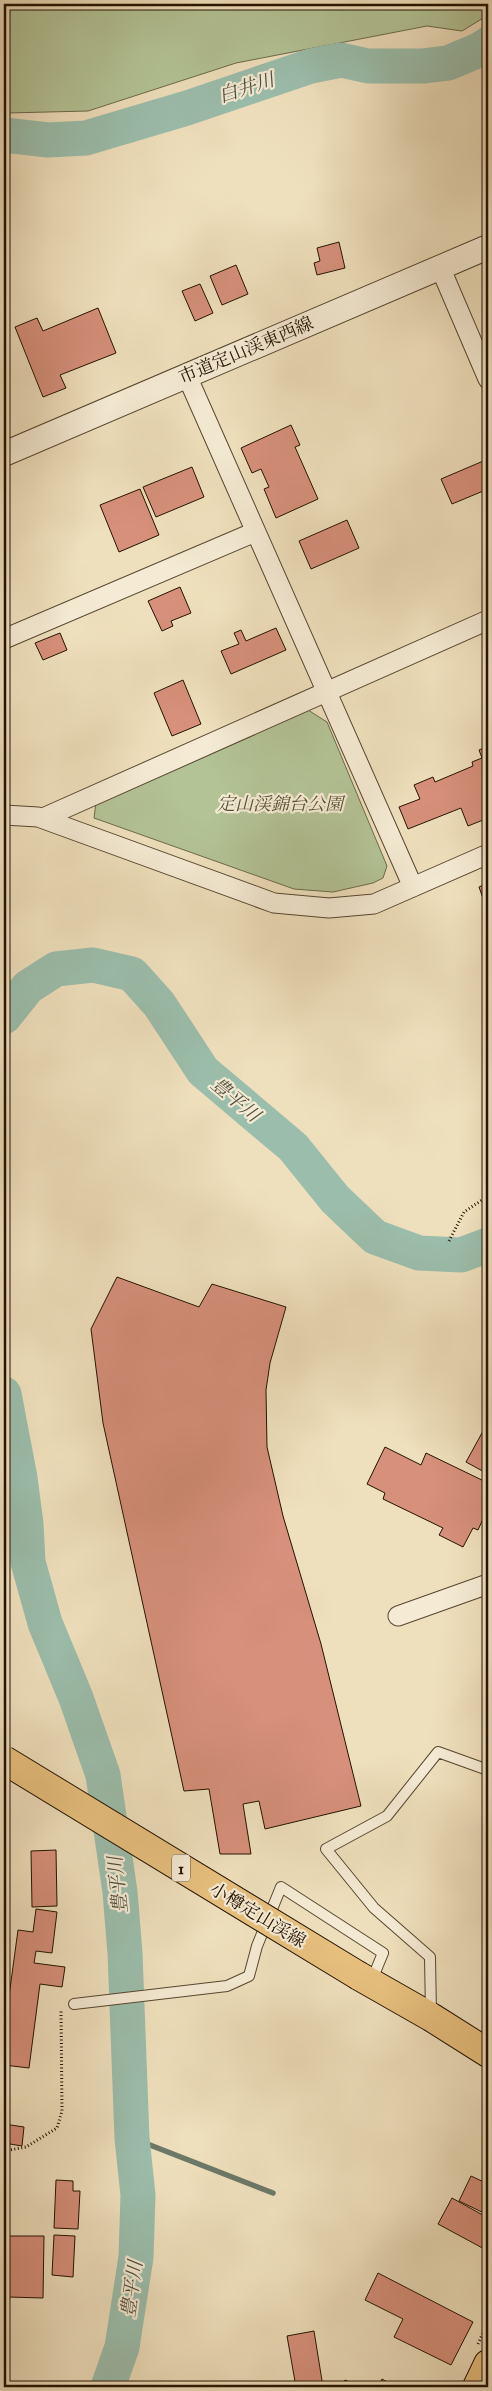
<svg xmlns="http://www.w3.org/2000/svg" width="492" height="2391" viewBox="0 0 492 2391" font-family="'IM FELL English','Noto Serif JP',serif">
<style>
.green{fill:#b3c396;stroke:#6a6a4b}
.lines{fill:none;stroke-linecap:round;stroke-linejoin:round}
.stream{stroke:#6b7967;stroke-width:5.5}
.river{stroke:#9bbeac;stroke-width:35}
.building{fill:#d7907b;stroke:#221200}
.service-casing{stroke:#55462f;stroke-width:12}
.minor-casing{stroke:#55462f;stroke-width:21}
.tertiary-casing{stroke:#55462f;stroke-width:26}
.primary-casing{stroke:#221200;stroke-width:30}
.trunk-casing{stroke:#221200;stroke-width:30}
.path{stroke:#221200;stroke-width:3;stroke-dasharray:1 2.5;stroke-linecap:butt}
.service{stroke:#f5ebd4;stroke-width:10}
.minor{stroke:#f5ebd4;stroke-width:19}
.tertiary{stroke:#f5ebd4;stroke-width:24}
.primary{stroke:#e8c07e;stroke-width:28}
.trunk{stroke:#e8c07e;stroke-width:28}
.primary-bridge-casing{stroke:#221200;stroke-width:30;stroke-linecap:butt}
.primary-bridge{stroke:#e8c07e;stroke-width:28}
.labels{text-anchor:middle;stroke-width:4.5;stroke-linejoin:round;paint-order:stroke}
.shield{fill:#f5ebd4;stroke:#615340;stroke-width:1}
.shield-label{font-size:16px;font-weight:bold;fill:#221200}
.street-label{font-size:18px;fill:#221200;stroke:#f5ebd4}
.park-label{font-size:18px;font-style:italic;fill:#555034;stroke:#f5ebd4}
.water-label{font-size:19px;font-style:italic;fill:#4c4e3c;stroke:#f5ebd4}
</style>
<rect width="100%" height="100%" fill="#efe0bd"/>
<filter id="stains"><feTurbulence type="fractalNoise" baseFrequency=".004" numOctaves="4"/><feColorMatrix values="0 0 0 0 .2 0 0 0 0 .09 0 0 0 0 .02 0 0 0 .5 -.17"/></filter>
<radialGradient id="worn" r=".72"><stop offset=".6" stop-color="#630" stop-opacity="0"/><stop offset="1" stop-color="#630" stop-opacity=".3"/></radialGradient>
<!-- green -->
<path class="green" d="M4,4H488V15L462,31L427,26L236,63L88,111L7,113L4,112Z
M308,710L327,722L387,866L383,878L373,883L333,892L294,889L94,818L96,802Z"/>
<g class="lines">
<!-- stream -->
<path class="stream" d="M132,2138L273,2193"/>
<!-- river -->
<path class="river" d="M4,135L48,140L86,138L187,108L311,66L341,60L368,66H423L448,63L479,50L488,44
M4,1017L28,987L56,969L93,965L132,974L159,1004L203,1071L293,1147L335,1199L375,1237L419,1253L461,1255L488,1245
M4,1394L20,1478L26,1524L28,1562L45,1623L76,1698L103,1775L120,1892L125,1953L132,2138L138,2195L136,2257L122,2347L108,2387"/>
</g>
<!-- building -->
<path class="building" d="M339,242L345,268L317,275L314,263L320,261L317,248Z
M236,265L248,294L222,305L210,276Z
M200,284L213,313L195,321L182,291Z
M98,308L116,353L60,375L66,388L43,397L15,327L37,318L43,331Z
M291,425L300,445L295,447L318,499L276,518L264,489L269,487L261,469L252,473L241,448Z
M488,459V489L452,504L441,479Z
M192,467L204,497L156,517L143,487Z
M140,489L159,535L119,552L100,505Z
M347,520L359,548L311,569L299,541Z
M180,587L191,613L171,621L173,626L162,631L148,601Z
M276,628L286,650L231,674L221,651L239,644L234,633L241,630L246,641Z
M60,633L67,650L43,660L35,643Z
M183,680L201,724L172,736L154,693Z
M488,746V818L468,826L461,808L408,829L399,807L420,799L414,785L433,777L435,782L473,766L472,762L482,758L479,750Z
M488,883V899L484,901L479,887Z
M117,1277L199,1307L212,1284L286,1307L270,1363L266,1390L267,1447L283,1516L321,1644L361,1806L265,1829L259,1801L243,1804L251,1854H220L209,1789L184,1791L103,1423L91,1329Z
M488,1422V1474L466,1462Z
M385,1447L421,1465L426,1453L488,1483V1508L478,1530L473,1528L463,1547L439,1535L443,1528L383,1499L385,1493L367,1484Z
M56,1850L57,1906L32,1907L31,1851Z
M36,1909L57,1912L52,1953L36,1951L34,1963L65,1967L62,1987L40,1984L29,2068L4,2065V2033L18,1930L33,1932Z
M4,2124L24,2127L22,2146L4,2143Z
M471,2176L488,2184V2215L459,2201Z
M56,2180L73,2181V2191H80L78,2229L54,2228Z
M452,2198L488,2218V2251L438,2224Z
M54,2235L75,2236L73,2277L52,2275Z
M9,2236H44L43,2298L8,2297Z
M378,2273L473,2322L451,2365L394,2337L403,2319L365,2300Z
M314,2331L323,2387H296L287,2336Z
M382,2379L396,2387H378Z
M345,2380L361,2387H341Z"/>
<g class="lines">
<defs>
<path id="service" d="M74,2004L227,1986L249,1976L257,1946L281,1887L383,1953L371,1982
M431,2014L430,1957L374,1908L326,1849L387,1816L438,1752L488,1770"/>
<path id="minor" d="M440,267L488,379
M187,376L413,887
M4,639L255,532
M4,815L38,817L274,903L329,908L374,904L488,854
M43,818L488,620
M398,1616L488,1584"/>
<path id="tertiary" d="M4,454L488,247"/>
<path id="primary" d="M359,1976L431,2017L488,2053"/>
<path id="trunk" d="M477,2387L488,2364"/>
</defs>
<!-- service casing -->
<use href="#service" class="service-casing"/>
<!-- minor casing -->
<use href="#minor" class="minor-casing"/>
<!-- tertiary casing -->
<use href="#tertiary" class="tertiary-casing"/>
<!-- primary casing -->
<use href="#primary" class="primary-casing"/>
<!-- trunk casing -->
<use href="#trunk" class="trunk-casing"/>
<!-- path -->
<path class="path" d="M449,1241L464,1212L488,1196
M4,2151L26,2147L57,2128L62,2111L61,2009
M478,2344L488,2322"/>
<!-- service -->
<use href="#service" class="service"/>
<!-- minor -->
<use href="#minor" class="minor"/>
<!-- tertiary -->
<use href="#tertiary" class="tertiary"/>
<!-- primary -->
<use href="#primary" class="primary"/>
<!-- trunk -->
<use href="#trunk" class="trunk"/>
<defs>
<path id="primary-bridge" d="M4,1760L359,1976"/>
</defs>
<!-- primary-bridge casing -->
<use href="#primary-bridge" class="primary-bridge-casing"/>
<!-- primary-bridge -->
<use href="#primary-bridge" class="primary-bridge"/>
</g>
<g class="labels">
<!-- shield labels -->
<rect class="shield" x="172" y="1854.5" width="18" height="27" rx="4"/>
<g class="shield-label">
<text x="181" y="1874">1</text>
</g>
<!-- street labels -->
<g class="street-label">
<text transform="translate(246 350) rotate(-23)" y="6">市道定山渓東西線</text>
<text transform="translate(258 1915) rotate(31)" y="6">小樽定山渓線</text>
</g>
<!-- park labels -->
<g class="park-label">
<text x="280" y="810">定山渓錦台公園</text>
</g>
<!-- water labels -->
<g class="water-label">
<text transform="translate(246 87) rotate(-18)" y="7">白井川</text>
<text transform="translate(236 1099) rotate(40)" y="7">豊平川</text>
<text transform="translate(117 1885) rotate(-96)" y="7">豊平川</text>
<text transform="translate(131 2289) rotate(-82)" y="7">豊平川</text>
</g>
</g>
<!-- margin -->
<rect width="492" height="2391" fill="none" stroke="#efe0bd" stroke-width="20"/>
<rect x="5" y="5" width="482" height="2381" fill="none" stroke="#221200" stroke-width="2.5"/>
<rect x="10" y="10" width="472" height="2371" fill="none" stroke="#221200"/>
<rect width="100%" height="100%" filter="url(#stains)"/>
<rect width="100%" height="100%" fill="url(#worn)"/>
</svg>
